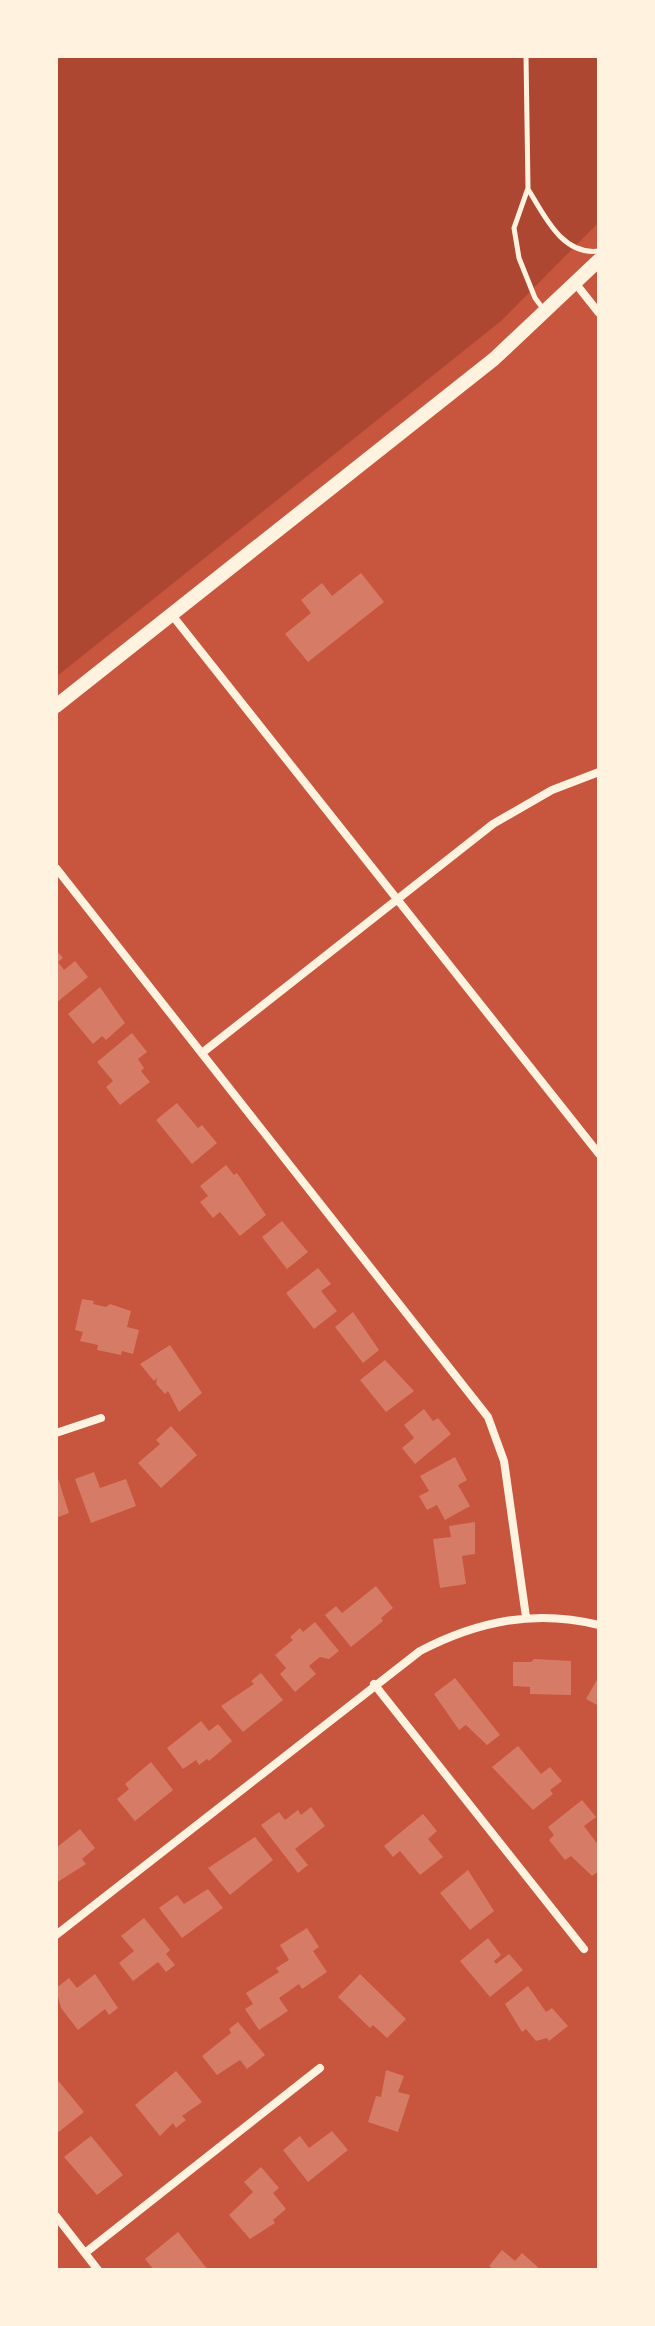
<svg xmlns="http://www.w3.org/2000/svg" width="655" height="2326" viewBox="0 0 655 2326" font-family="'Roboto Condensed',sans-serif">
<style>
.green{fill:#ae4732}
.building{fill:#d67c66}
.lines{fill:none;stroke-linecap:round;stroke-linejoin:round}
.service{stroke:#fff3e0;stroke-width:5}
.minor{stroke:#fff3e0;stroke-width:8}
.secondary{stroke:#fff3e0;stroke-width:14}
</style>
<rect width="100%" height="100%" fill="#c8553d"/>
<!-- green -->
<path class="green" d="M56,56H599V222L501,321L56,677Z"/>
<!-- building -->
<path class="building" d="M361,573L384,602L308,662L285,634L311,613L301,600L322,583L332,596Z
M56,950L63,958L58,962L64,970L75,961L88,977L56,1003Z
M100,987L125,1023L106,1040L102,1036L93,1044L68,1014Z
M132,1033L147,1052L138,1059L144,1068L141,1071L150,1082L120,1105L106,1087L113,1081L97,1062Z
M177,1103L198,1128L202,1125L217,1143L192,1164L156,1120Z
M226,1165L234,1175L237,1173L266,1215L240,1236L220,1212L213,1218L200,1202L208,1196L200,1186Z
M282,1221L308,1252L287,1269L262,1237Z
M318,1268L331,1284L321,1291L337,1311L314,1329L286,1293Z
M82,1299L94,1301L93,1304L106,1307L110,1304L131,1311L127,1327L139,1330L133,1354L122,1351L121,1355L97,1350L98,1345L80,1341L83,1332L75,1330Z
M353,1312L379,1350L363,1363L335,1327Z
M170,1345L202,1393L179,1412L168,1391L165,1394L156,1384L157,1378L154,1381L140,1364Z
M385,1360L414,1391L386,1412L360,1380Z
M424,1409L433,1421L438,1418L451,1434L415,1464L402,1448L414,1438L404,1425Z
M171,1426L197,1455L161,1488L138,1463L160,1444L156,1440Z
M455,1457L467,1480L458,1485L470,1506L445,1520L437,1505L427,1510L419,1496L429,1491L420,1476Z
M94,1472L100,1488L126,1479L136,1506L91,1523L75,1479Z
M57,1475L69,1513L56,1518V1476Z
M475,1522V1554L462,1556L466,1584L440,1588L433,1539L451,1537L449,1526Z
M376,1586L393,1608L381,1618L383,1621L351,1647L325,1615L336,1606L342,1613Z
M315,1622L339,1651L329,1659L320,1657L309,1666L316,1674L295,1692L280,1674L286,1668L275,1655L293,1640L290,1637L300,1628L303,1632Z
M534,1659L571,1661V1695L530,1694V1687L513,1686V1662H531Z
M261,1673L283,1700L243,1732L221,1706L254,1684L251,1681Z
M599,1676V1706L586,1699Z
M455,1678L500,1735L487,1745L466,1725L459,1730L434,1694Z
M201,1721L209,1731L218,1724L232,1741L209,1761L207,1759L199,1765L196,1760L183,1769L167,1748Z
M518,1746L541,1774L550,1767L562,1781L550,1790L553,1794L533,1810L492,1767Z
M151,1762L173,1790L135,1821L117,1799L129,1789L125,1784Z
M582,1800L596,1817L584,1826L599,1846V1871L592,1876L571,1856L565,1860L549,1840L554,1835L548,1827Z
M311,1807L325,1826L295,1849L308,1865L298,1873L261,1825L279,1812L285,1820L298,1810L301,1815Z
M423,1814L437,1831L428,1839L443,1857L420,1875L400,1851L393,1857L384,1846Z
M80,1829L95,1848L82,1859L86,1864L56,1883V1848Z
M255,1837L273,1860L230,1895L208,1868Z
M468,1870L494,1911L470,1930L440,1893Z
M208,1889L223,1908L182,1938L159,1908L177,1895L184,1904Z
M144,1918L170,1950L166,1954L175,1965L166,1972L158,1962L133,1981L119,1963L134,1951L121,1936Z
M307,1928L319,1947L313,1951L327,1972L302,1989L299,1984L279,1998L288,2011L259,2030L245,2009L253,2004L246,1993L279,1972L276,1968L289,1960L280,1945Z
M488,1938L501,1955L494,1961L496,1964L509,1954L523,1970L490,1997L460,1961Z
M95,1974L118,2008L109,2015L105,2009L78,2030L61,2008L56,1988L69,1978L77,1988Z
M360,1974L406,2019L387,2038L373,2025L370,2028L338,1997Z
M528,1986L546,2012L552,2008L568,2026L549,2041L547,2038L536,2041L526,2029L522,2032L505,2004Z
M238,2022L265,2055L247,2069L240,2060L217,2075L202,2056L231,2033L229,2029Z
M386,2070L404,2076L398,2092L410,2095L398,2132L368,2122L376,2096L381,2097Z
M176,2071L202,2102L182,2116L186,2120L176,2128L173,2123L160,2136L135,2105Z
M56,2078L84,2112L56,2134Z
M332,2131L348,2150L308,2182L283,2150L300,2136L309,2148Z
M91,2136L123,2175L97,2195L64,2157Z
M261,2167L279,2188L273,2193L286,2209L273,2220L275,2223L250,2239L229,2215L253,2192L244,2182Z
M178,2232L208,2270H154L145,2259Z
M502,2250L515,2261L522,2253L541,2270H494L489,2266Z"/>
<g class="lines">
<!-- service -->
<path class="service" d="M526,56L528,188L514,228L519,258L535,298L544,310
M528,189C544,215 562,256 599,251"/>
<!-- minor -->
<path class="minor" d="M576,284L599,313
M172,615L599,1154
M56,868L488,1417L504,1461L526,1617
M202,1053L493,824L552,790L599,772
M56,1433L101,1418
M374,1684L584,1949
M56,1935L420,1651C478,1621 535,1609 599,1625
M56,2216L98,2270
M85,2253L320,2068"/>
<!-- secondary -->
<path class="secondary" d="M56,706L494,359L599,260"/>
</g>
<!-- border -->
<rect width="655" height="2326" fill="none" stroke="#fff3e0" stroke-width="116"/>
</svg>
